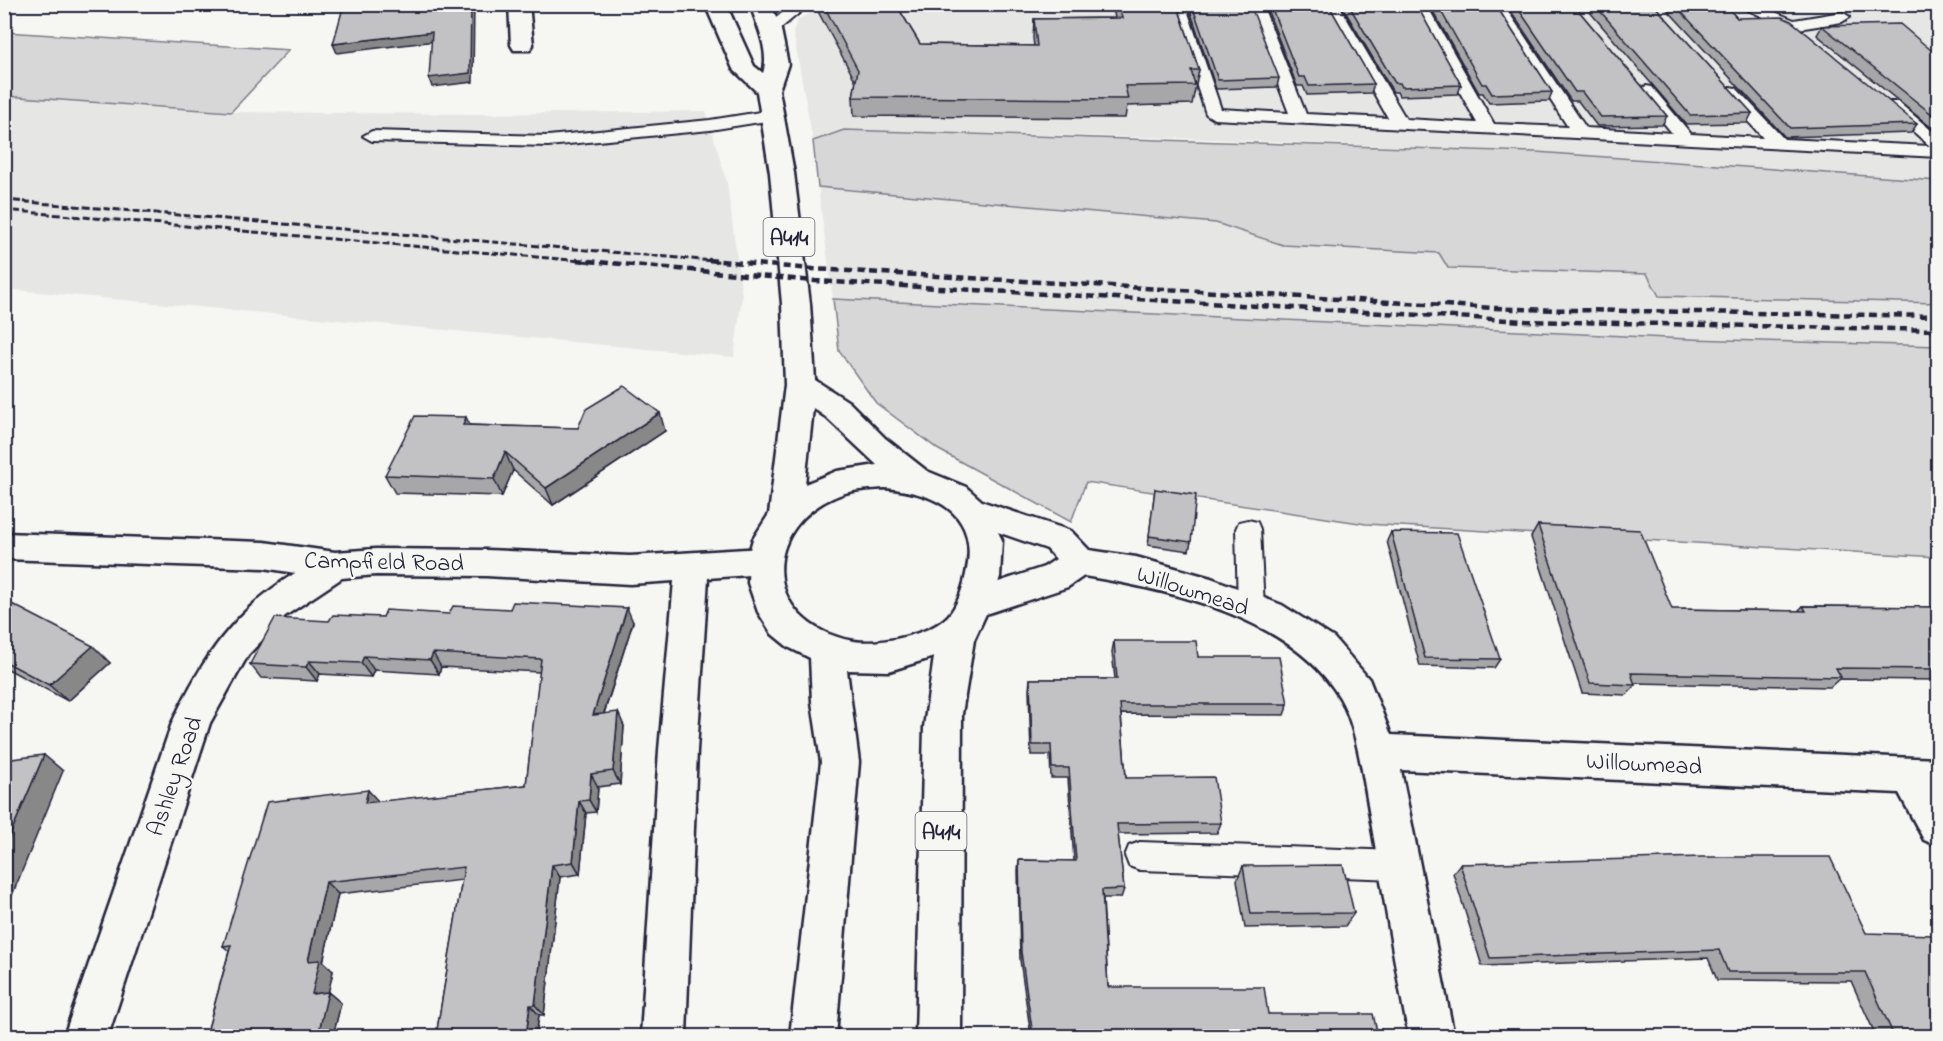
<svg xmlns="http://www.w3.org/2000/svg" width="1943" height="1041" viewBox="0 0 1943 1041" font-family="'Indie Flower',sans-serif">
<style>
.built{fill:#e6e6e4}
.green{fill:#d7d7d7;stroke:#7c7c89;stroke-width:1.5}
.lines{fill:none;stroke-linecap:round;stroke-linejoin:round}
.service-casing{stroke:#22223b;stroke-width:4}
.minor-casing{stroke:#22223b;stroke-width:5}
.trunk-casing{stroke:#22223b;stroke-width:5}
.service{fill:#f6f6f2;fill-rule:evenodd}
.minor{fill:#f6f6f2;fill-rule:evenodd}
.trunk{fill:#f6f6f2;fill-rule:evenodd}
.rail-far1{stroke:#22223b;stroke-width:3;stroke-dasharray:7 3;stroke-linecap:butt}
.rail{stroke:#22223b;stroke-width:4.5;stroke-dasharray:8 4.5;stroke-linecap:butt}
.wall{fill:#a7a7a9;stroke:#22223b;stroke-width:1.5}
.shaded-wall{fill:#888889;stroke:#22223b;stroke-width:1.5}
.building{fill:#c2c2c4;stroke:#22223b;stroke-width:1.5}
.labels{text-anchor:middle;stroke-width:4.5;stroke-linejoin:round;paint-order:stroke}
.shield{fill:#f6f6f2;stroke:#626272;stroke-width:1.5}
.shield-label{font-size:22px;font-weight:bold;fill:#22223b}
.street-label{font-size:24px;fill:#22223b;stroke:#f6f6f2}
</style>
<rect width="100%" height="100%" fill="#f6f6f2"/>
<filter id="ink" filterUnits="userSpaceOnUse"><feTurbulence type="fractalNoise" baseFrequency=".0167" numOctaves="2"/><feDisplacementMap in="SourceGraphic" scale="12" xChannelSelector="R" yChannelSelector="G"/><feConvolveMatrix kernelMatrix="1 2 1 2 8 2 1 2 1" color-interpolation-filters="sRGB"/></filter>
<g filter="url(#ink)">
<!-- built -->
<path class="built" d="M843,4H1776L1816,8L1846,4L1938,5V181L1536,152L1211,139L844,130L813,141L793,32L798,19L822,8Z
M4,96L231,112L474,114L706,111L727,183L742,296L734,357L5,289Z
M818,187L1216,223L1283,245L1440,253L1448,268L1647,274L1660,296L1938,303V346L1689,339L833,299Z"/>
<!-- green -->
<path class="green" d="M5,32L289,50L231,112L5,96Z
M844,130L1536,152L1938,181V303L1659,296L1647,274L1448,268L1439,253L1283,245L1216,223L818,187L813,141Z
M833,299L1689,339L1938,346V557L1366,524L1086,482L1071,522L939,450L876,403L839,351Z"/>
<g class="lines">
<defs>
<path id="service" d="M793,4H810L775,33H765L762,30L765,27Z
M1170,4H1185L1221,109L1289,113L1247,4H1262L1306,114L1388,118L1323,4H1338L1406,119L1477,123L1411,4H1426L1494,124L1568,127L1488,4H1503L1586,128L1672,133L1638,91L1646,86L1652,87L1691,134L1763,138L1722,92L1730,87L1736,88L1784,139L1930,146L1884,106L1886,102H1898L1938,136V157L1214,119L1206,114Z
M1735,4H1756L1794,20L1842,12L1850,17L1842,22L1792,30Z
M772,110L778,111L780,115L778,119L710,130L548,146L372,141L363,136L372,131L548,136L710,120Z
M1248,520L1257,522L1260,529L1264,608L1260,615L1251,618L1242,615L1238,608L1236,529L1239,522Z
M1140,842L1398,851L1409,855L1413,865L1409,875L1398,879L1140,870L1129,866L1125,856L1129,846Z"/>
<path id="minor" d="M509,4H529L533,45L530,50H514L511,45Z
M972,498L1071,531L1089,550L1136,557L1211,578L1282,605L1334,638L1369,679L1391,735L1938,759V846L1924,840L1899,793L1401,770L1454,1036H1409C1394,964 1383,890 1370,816C1364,783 1357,727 1340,698C1292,617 1170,590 1084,576L1068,587L974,618L962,614L957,604L962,594L1044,567L1056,559L1047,549L960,519L956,510L960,501Z
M4,533L264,542L335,552L376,549L486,550L630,556L763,548L775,552L780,561L775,570L763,574L708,578L697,750L686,1036H641L659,750L674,581L630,584L486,576L376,575L342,578L285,616L248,655L210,723L108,1036H64L172,723C203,657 233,612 295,573L264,568L4,559Z"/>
<path id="trunk" d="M705,4H726L754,66L763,73C770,52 757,25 750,4H771L781,30L788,64L779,90L794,173L810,304L815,380L849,402L885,438L927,471L966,487L983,502L1002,540L1000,577L991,603L974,640L962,714L961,1036H916L924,727L934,657L889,671L847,670L859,762L836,1036H790L821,762L812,702L810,658L788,647L772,634L758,612L748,583L749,553L753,539L769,514L785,385L782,304L770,173L757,92L733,69ZM813,408L827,418L877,465L837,471L805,484ZM885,488C938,493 980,514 966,574C963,588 958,605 948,616C930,635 880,645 854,641C759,625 758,522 845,493C858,489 872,489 885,488Z"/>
</defs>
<!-- service casing -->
<use href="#service" class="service-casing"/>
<!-- minor casing -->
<use href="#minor" class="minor-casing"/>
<!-- trunk casing -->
<use href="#trunk" class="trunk-casing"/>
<!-- service -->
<use href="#service" class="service"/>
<!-- minor -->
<use href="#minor" class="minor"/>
<!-- trunk -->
<use href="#trunk" class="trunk"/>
<!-- rail-far1 -->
<path class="rail-far1" d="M4,200L726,262
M4,210L593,262"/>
<!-- rail -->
<path class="rail" d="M576,260L815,281L1526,321L1938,330
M708,260L813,269L1513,309L1938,316"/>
</g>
<!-- wall -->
<path class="wall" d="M814,4H896L920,44L1034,46L1033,38L1034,19L1115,18L1112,4H1177L1199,70L1192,104L1127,106L1125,118L854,116L853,97L856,82Z
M1268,4H1328L1374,84L1371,93L1307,95L1303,86H1297L1267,9Z
M1344,4H1416L1461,85L1458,94L1399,96L1397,92H1393L1343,8Z
M1429,4H1495L1552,92L1549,101L1489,103L1483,93H1479Z
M1506,4H1573L1667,116L1662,125L1597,126L1578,101H1571Z
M1583,4H1653L1752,113L1747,123L1686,124Z
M1662,4H1724L1737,18L1917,124L1911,133L1785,137Z
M1192,5L1279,78L1277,87L1216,89L1191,13Z
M1822,26L1938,56V132H1937L1817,35Z
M470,425L665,431L553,505L513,470L502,496L395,493L385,475Z
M1155,489L1191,542L1189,551L1148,545Z
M1538,525L1672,609L1798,611L1803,606L1938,607V680L1839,679L1830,687L1634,683L1635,685L1626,695L1582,693L1531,537Z
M1391,532L1500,659L1494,668L1420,666L1387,541Z
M4,600L110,663L68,701L4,667Z
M383,617L633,622L604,714L624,726L620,784L598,787L596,812L586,813L580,874L560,877L544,1015H539L536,1036H436L462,880L338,894L323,962L333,971L328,992L341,1003L333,1036H206L229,951L223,946L378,802L526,785L540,672L441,667L439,674L374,670L371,677L320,674L317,681L261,678L250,664L329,621Z
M1114,641L1198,657L1288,704L1284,715L1121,714L1126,778L1221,823L1217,833L1118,834L1124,889L1121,898H1103L1108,987L1268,1014L1378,1036H1031L1020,960L1018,870L1019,860L1074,861L1068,778H1051L1050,755H1031L1029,690L1030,679H1115L1112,652Z
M1460,864L1866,933L1938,1036H1876L1851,981L1717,980L1708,958L1482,966L1453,873Z
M1243,866L1354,913L1345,926L1245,928L1237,880Z"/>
<!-- shaded-wall -->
<path class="shaded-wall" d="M471,4H474L473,82L432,87L429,78Z
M432,32L435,41L337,53L333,44Z
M660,413L665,431L553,505L546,488Z
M466,417L475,435L463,425Z
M505,452L513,470L502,496L494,479Z
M627,608L633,622L599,728L593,715Z
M93,646L110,663L68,701L49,685Z
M433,653L441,667L439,674L430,660Z
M364,656L374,670L371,677L361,663Z
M309,661L320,674L317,681L306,667Z
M618,712L624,726L620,784L613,771Z
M44,755L63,771L4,915V849Z
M591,774L598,787L596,812L589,800Z
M368,790L379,802L365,803Z
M579,801L586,813L580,874L573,862Z
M552,865L560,877L544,1015L535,1005Z
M326,882L338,894L323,962L333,971L327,999L328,992L341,1003L333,1036H318L308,961Z
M530,1005L539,1015L536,1036H526Z"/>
<!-- building -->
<path class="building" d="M344,4H471L470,73L429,78L432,32L333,44Z
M823,4H896L920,44L1037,46L1034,19L1122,18L1118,4H1177L1199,70H1191L1195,85L1125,86L1128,99L853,97L858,70Z
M1250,4L1279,78L1218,80L1192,5Z
M1270,4H1328L1374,84L1309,86L1305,77H1299Z
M1348,4H1416L1461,85L1402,87L1400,83H1395Z
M1437,4H1495L1552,92L1492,94L1486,84H1482Z
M1515,4H1573L1667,116L1601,117L1582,92H1575Z
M1594,4H1653L1752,113L1690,115Z
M1674,4H1724L1737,18L1782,17L1791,21L1917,124L1790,128Z
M1900,24L1938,56V119L1822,26Z
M624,386L660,413L546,488L505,452L494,479L385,475L415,416L466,417L463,425L578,428L586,409Z
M1155,489L1196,495L1191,542L1149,536Z
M1538,525L1640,530L1672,609L1806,611L1803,606L1938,607V669L1836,668L1841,677L1631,673L1635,685L1590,683Z
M1391,532L1457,533L1500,659L1425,658Z
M4,600L93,646L49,685L4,661Z
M513,602L627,608L593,715L618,712L613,771L591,774L589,800L579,801L573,862L552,865L535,1005H530L526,1036H436L464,867L326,882L308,961L320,960L312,994L328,992L318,1036H206L231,945L223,946L267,802L368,790L365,803L526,785L541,659L433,653L430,660L364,656L361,663L309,661L306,667L250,664L275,618L329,621L333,615L383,617L386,610L449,614L453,606L510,609Z
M1114,641H1196L1198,657H1279L1288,704H1120L1126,778L1214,777L1221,823L1117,824L1124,889L1102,890L1108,987H1264L1268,1014H1373L1378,1036H1033L1021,952L1019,860L1076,861L1069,768H1052L1051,745H1032L1030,679H1117Z
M44,755L4,849V760Z
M1703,857H1830L1866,933L1933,935L1938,945V1036H1894L1865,972H1728L1719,950L1490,958L1460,864Z
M1343,865L1354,913L1251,914L1243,866Z"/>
</g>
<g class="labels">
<!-- shield labels -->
<g class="shield">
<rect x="763.5" y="218" width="51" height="38" rx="4.5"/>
<rect x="915.5" y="812" width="51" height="38" rx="4.5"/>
</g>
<g class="shield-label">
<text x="789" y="245">A414</text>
<text x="941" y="839">A414</text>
</g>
<!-- street labels -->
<g class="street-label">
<text transform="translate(384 561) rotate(1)" y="8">Campfield Road</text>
<text transform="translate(1193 590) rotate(18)" y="8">Willowmead</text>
<text transform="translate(1644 763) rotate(3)" y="8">Willowmead</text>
<text transform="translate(174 776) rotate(-71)" y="8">Ashley Road</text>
</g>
</g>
<!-- margin -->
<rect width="1943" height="1041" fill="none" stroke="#f6f6f2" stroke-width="24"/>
<rect x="12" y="12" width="1919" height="1017" fill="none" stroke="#22223b" stroke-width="2" filter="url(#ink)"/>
</svg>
